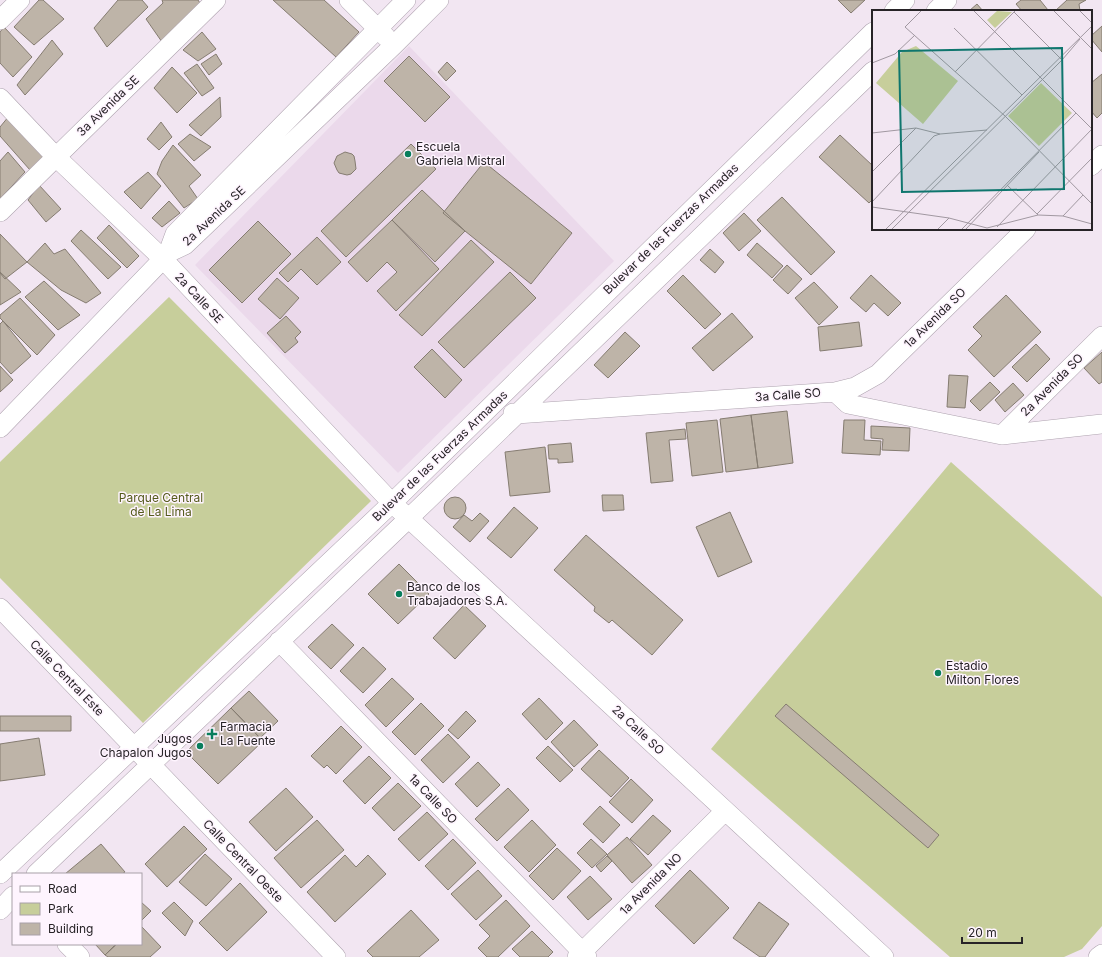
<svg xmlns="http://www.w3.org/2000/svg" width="1102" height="957" viewBox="0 0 1102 957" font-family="Inter,sans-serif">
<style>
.built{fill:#ebd9eb}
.green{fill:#c7ce9b}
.building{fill:#beb4a8;stroke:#857c71}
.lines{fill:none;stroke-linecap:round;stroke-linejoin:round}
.minor-casing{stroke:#aea3af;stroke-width:20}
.minor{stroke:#fff;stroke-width:19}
.poi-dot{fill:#097e5c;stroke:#fef4fe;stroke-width:1.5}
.labels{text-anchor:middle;stroke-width:3;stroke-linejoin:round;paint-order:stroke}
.street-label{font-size:12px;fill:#272327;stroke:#fef4fe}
.poi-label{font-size:12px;fill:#272327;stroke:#fef4fe;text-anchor:start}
.park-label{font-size:12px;fill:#555b1c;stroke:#fef4fe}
.inset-road{fill:none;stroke:#a198a1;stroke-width:1}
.view{fill:#0f766e;fill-opacity:0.15;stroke:#0f766e;stroke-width:2}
.inset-edge{fill:none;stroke:#272327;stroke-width:2}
</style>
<rect width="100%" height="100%" fill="#f2e6f2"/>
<!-- built -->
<path class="built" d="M409,46L614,261L398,473L195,265Z"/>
<!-- green -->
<path class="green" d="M169,297L371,501L143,723L0,578V462Z
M951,462L1102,597V926L1082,949L1064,957H950L711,749Z"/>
<!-- building -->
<path class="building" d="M39,0H43L64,19L34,45L14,27Z
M118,0H142L148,7L107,47L94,28Z
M162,0H198L200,3L162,42L146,19L163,3Z
M273,0H324L359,32L336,57Z
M838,0H865L851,13Z
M1021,0H1040L1048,10L1022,11L1016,4Z
M1067,0H1086L1079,4L1080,11H1055Z
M977,4L983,11H969Z
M1102,26V52L1091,39V36Z
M4,27L32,57L13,77L0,63V32Z
M202,32L216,49L198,61L183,50Z
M52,40L63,54L25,95L17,85Z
M216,54L222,64L209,75L201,64Z
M409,56L450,97L425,122L384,81Z
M447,62L456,71L446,81L438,72Z
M197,64L214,88L202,96L184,73Z
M172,67L197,93L177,113L154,88Z
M1102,74V113L1097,118L1091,111V83Z
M220,97L221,117L201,136L189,125Z
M9,116L45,155L30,170L0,136V127Z
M161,122L172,137L159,150L147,139Z
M190,134L211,147L194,161L178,144Z
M840,135L873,166V199L869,203L819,157Z
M411,144L436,169L346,257L321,231Z
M173,145L201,175L189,186L198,199L184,208L157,174L162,161Z
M8,152L25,172L0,199V161Z
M345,152L352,154L354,156L355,161L356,169L351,174L347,175L339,173L337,170L334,163L337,156Z
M484,162L572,233L531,284L465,231L443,213Z
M148,172L161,186L141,209L124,192Z
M39,185L61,209L46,222L28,200Z
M422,190L465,231L435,262L392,220Z
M782,197L835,252L811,275L757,220Z
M169,201L180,213L162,227L152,218Z
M744,213L761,231L739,251L723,233Z
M392,220L439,269L396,311L377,291L397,272L387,262L367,282L348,262Z
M258,221L291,254L242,303L209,270Z
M109,225L139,256L127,268L97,238Z
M81,230L121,267L108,279L71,241Z
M0,234L27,262L5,279L0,273Z
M317,237L341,262L317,285L301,269L288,282L279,273Z
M471,240L494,262L422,336L399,315Z
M45,243L54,254L65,249L101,293L86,303L61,290L27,262Z
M757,243L783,266L772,278L747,255Z
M710,249L724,262L715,273L700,260Z
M787,265L802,279L788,294L773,280Z
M0,272L21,292L0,305Z
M510,272L536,298L464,368L438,342Z
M683,275L721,314L705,329L667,291Z
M871,275L901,303L888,316L874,303L866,312L850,298Z
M277,278L299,298L280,319L258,299Z
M44,281L80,315L58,330L25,297Z
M814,282L838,307L819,325L795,298Z
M1006,295L1041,332L994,377L968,350L982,336L973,327Z
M20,298L55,335L37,355L0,318V315Z
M732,313L753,337L713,371L692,348Z
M286,316L301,332L295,338L298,342L285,353L267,333Z
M3,321L31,356L11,374L0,362V324Z
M859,322L862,346L820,351L818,327Z
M625,332L640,346L608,378L594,365Z
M1036,344L1050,359L1027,382L1012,367Z
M432,349L462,380L445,398L414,367Z
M1102,352V382L1099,384L1084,368Z
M0,366L13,380L0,392Z
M949,375L968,376L965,408L947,407Z
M990,382L1000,392L980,411L970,401Z
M1013,383L1024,395L1005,412L995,400Z
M787,411L793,463L758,468L751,415Z
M751,415L758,468L726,472L720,419Z
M717,420L723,472L692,476L686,423Z
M844,420H865L864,440L881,441L880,455L842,453Z
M871,426L910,428L909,451L882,450L883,439L871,438Z
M685,429L686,439L669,440L673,481L651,483L646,433Z
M571,443L573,462L558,463V459H549L548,445Z
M545,447L550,492L510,496L505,452Z
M602,495H623L624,510L603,511Z
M444 508a11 11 0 1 1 22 0a11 11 0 1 1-22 0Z
M514,507L538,528L511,558L487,538Z
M730,512L752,562L718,577L696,527Z
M480,513L489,521L470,542L453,527L464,515L472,521Z
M586,535L683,620L652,655L612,620L609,623L594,611L595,607L554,570Z
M399,564L429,594L398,624L368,594Z
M464,605L486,626L455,659L433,638Z
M332,624L354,645L331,669L308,647Z
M363,647L386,669L363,693L340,671Z
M392,678L414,699L386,727L365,705Z
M249,691L278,721L260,738L231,708Z
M539,698L563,723L546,740L522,714Z
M421,703L444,726L415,755L392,732Z
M786,704L939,835L928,848L775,716Z
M231,708L263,741L218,784L186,752Z
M466,711L476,721L458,739L448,730Z
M0,716H71V731H0Z
M574,720L598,745L574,767L551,742Z
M341,726L362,747L336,774L327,765L324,768L311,756Z
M448,734L470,757L443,783L421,760Z
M39,738L45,775L0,781V744Z
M548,746L573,770L560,782L536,758Z
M599,750L629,778L611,797L581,769Z
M369,756L391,778L365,804L343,781Z
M478,762L500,785L477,807L455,784Z
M631,779L653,800L632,823L609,802Z
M398,783L421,806L394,831L372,808Z
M286,788L313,817L276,851L249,822Z
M508,788L529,810L497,841L475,819Z
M600,806L620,825L603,843L583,824Z
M427,812L448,834L419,861L398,839Z
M653,815L671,831L648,855L630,839Z
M317,820L344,850L301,888L274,858Z
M532,820L556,845L529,872L504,847Z
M184,826L207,849L167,887L145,864Z
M627,837L652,865L632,883L607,855Z
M453,839L476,863L448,890L425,866Z
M591,839L607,854L592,868L577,853Z
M101,844L125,872L122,874H65Z
M557,848L581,871L553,900L529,876Z
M205,854L232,879L206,906L179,882Z
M345,855L356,867L368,855L386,874L335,922L307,892Z
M607,856L612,861L601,872L596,866Z
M478,870L502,896L476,920L451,894Z
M690,870L729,908L694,944L655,906Z
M590,876L612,899L588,920L567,897Z
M240,883L267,912L227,951L199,923Z
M506,900L530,926L498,957H487L478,948L490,936L479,925Z
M141,902L151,911L141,921Z
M174,902L193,921L185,936L162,913Z
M759,902L789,924L765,957H760L733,938Z
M411,910L439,940L419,957H373L367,951Z
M141,926L161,947L150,957H108L105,955L117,944H141Z
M532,931L553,952L548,957H520L512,949Z
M95,944H116L105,955Z"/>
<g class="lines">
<defs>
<path id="minor" d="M349,0L386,37
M894,11L905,0
M936,11L947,0
M0,20L20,0
M0,98L56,157L163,259L392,503L884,957
M1091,166L1102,155
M0,212L216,0
M168,253L175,234L406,0
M835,392L855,387L878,374L1026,229
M513,413L516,414L835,392L848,404L1002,435L1102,424
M0,428L163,259L168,253L185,245L394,45L439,0
M1002,435L1102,336
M0,608L336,957
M279,641L587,957
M0,874L392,503L873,32
M36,874L408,519L873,71
M0,910L13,896
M67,944L80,957
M577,957L725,811
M1098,957L1102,954"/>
</defs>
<!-- minor casing -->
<use href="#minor" class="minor-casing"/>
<!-- minor -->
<use href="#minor" class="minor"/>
</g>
<!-- markers -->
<g class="poi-dot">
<circle cx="408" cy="154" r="4"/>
<circle cx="399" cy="594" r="4"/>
<circle cx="938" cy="673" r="4"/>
<path d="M210 728h4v4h4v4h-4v4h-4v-4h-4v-4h4z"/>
<circle cx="200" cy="746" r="4"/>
</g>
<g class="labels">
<!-- street labels -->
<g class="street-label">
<text transform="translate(108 106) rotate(-44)" y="4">3a Avenida SE</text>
<text transform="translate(214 216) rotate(-43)" y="4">2a Avenida SE</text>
<text transform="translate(671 229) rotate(-44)" y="4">Bulevar de las Fuerzas Armadas</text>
<text transform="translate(199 298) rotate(47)" y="4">2a Calle SE</text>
<text transform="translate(935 318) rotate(-44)" y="4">1a Avenida SO</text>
<text transform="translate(1052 385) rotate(-45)" y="4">2a Avenida SO</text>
<text transform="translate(788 395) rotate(-4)" y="4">3a Calle SO</text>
<text transform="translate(440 456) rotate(-44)" y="4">Bulevar de las Fuerzas Armadas</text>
<text transform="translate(67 678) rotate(46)" y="4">Calle Central Este</text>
<text transform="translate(638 730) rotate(43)" y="4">2a Calle SO</text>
<text transform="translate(433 799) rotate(46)" y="4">1a Calle SO</text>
<text transform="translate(243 861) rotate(46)" y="4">Calle Central Oeste</text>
<text transform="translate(651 884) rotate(-45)" y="4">1a Avenida NO</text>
</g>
<!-- poi labels -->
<g class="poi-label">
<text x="416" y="151">Escuela<tspan x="416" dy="14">Gabriela Mistral</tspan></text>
<text x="407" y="591">Banco de los<tspan x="407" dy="14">Trabajadores S.A.</tspan></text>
<text x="946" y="670">Estadio<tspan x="946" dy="14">Milton Flores</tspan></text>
<text x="220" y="731">Farmacia<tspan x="220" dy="14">La Fuente</tspan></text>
<text x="192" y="743" text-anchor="end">Jugos<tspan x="192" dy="14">Chapalon Jugos</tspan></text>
</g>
<!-- park labels -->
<g class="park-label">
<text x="161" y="502">Parque Central<tspan x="161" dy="14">de La Lima</tspan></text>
</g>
</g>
<!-- overview -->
<g transform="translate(872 10)">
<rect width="220" height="220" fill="#f2e6f2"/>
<path d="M125,1L140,2L123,18L115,10ZM44,36L86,71L51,114L4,73L30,42ZM169,73L200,103L167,136L136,106Z" fill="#c7ce9b"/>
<path class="inset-road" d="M49,1L33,17L133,106L220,194M102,1L220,119M182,1L220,39M208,1L220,13M142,2L189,49M82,18L150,85M0,53L23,44L43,25M83,62L143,1M0,123L44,118L68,124L115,120M0,162L44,118M135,175L166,205M0,192L62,126L68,124M0,197L77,208L115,218L166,205L191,206L220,214M165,204L220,148M191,206L211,185M125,217L220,119M14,219L220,16M20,219L190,50L208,29M66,219L77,208M90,219L204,103M94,219L167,142"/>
<path class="view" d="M190,38L192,179L30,182L27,41Z"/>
<rect width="220" height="220" class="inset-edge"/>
</g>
<!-- legend -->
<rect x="12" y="873" width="130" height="72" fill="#fef4fe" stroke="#a8a0a8"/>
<rect x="20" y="886" width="20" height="6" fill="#ffffff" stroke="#a8a0a8"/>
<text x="48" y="893" font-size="12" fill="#272327">Road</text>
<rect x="20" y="903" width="20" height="12" fill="#c7ce9b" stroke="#a8a0a8"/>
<text x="48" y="913" font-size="12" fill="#272327">Park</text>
<rect x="20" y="923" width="20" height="12" fill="#beb4a8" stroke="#a8a0a8"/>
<text x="48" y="933" font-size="12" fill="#272327">Building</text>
<!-- scale -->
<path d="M962 937v6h60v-6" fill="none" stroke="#272327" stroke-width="2"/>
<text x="968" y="937" font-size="12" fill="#272327" stroke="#fef4fe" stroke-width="3" paint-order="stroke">20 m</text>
</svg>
